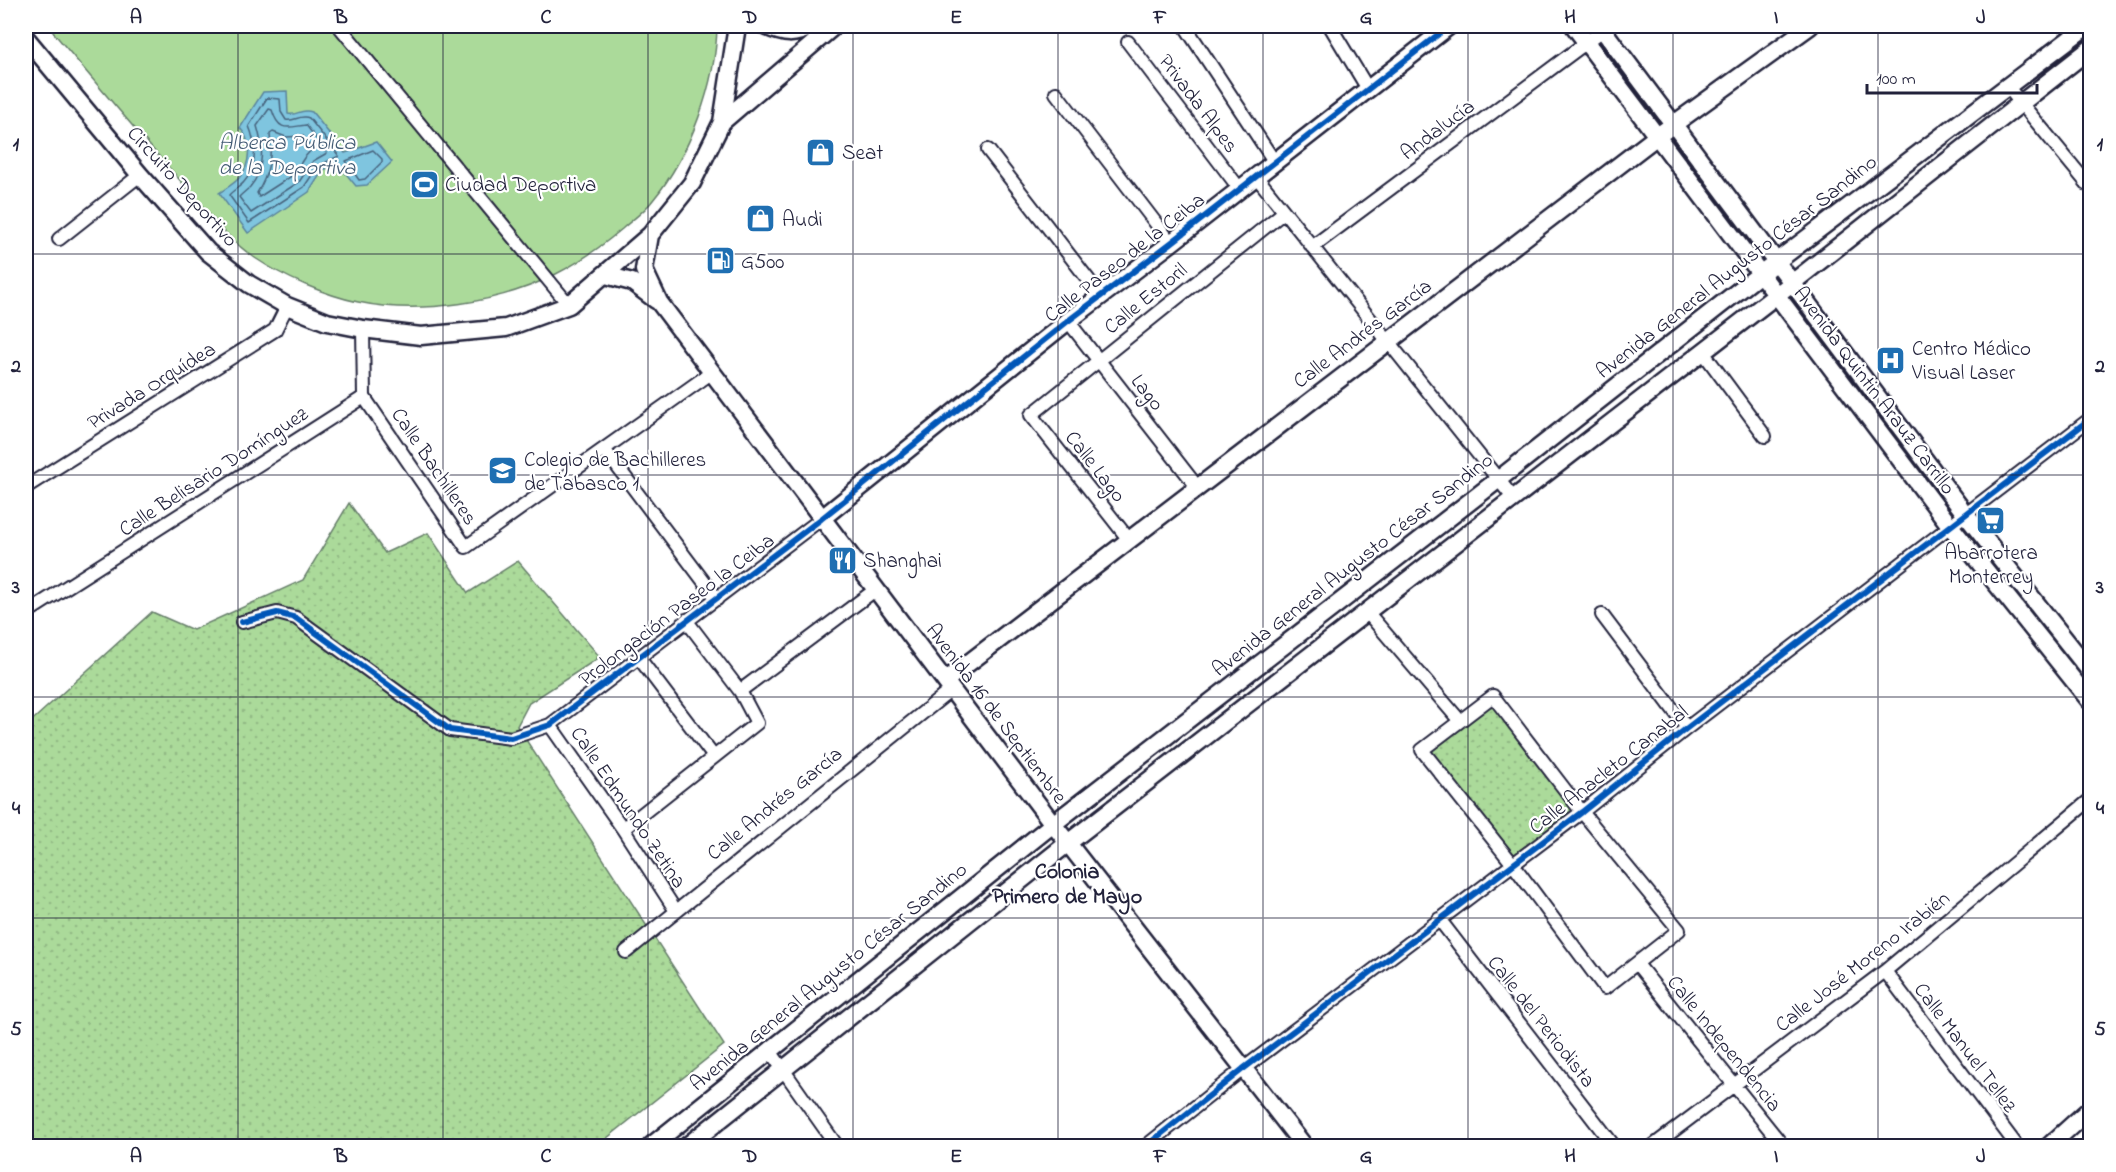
<svg xmlns="http://www.w3.org/2000/svg" width="2116" height="1172" viewBox="0 0 2116 1172" font-family="'Indie Flower',sans-serif">
<style>
.grass{fill:#abda9a;stroke:#667e6a;stroke-width:1.5}
.park{fill:url(#park-dots);stroke:#667e6a;stroke-width:1.5}
.water{fill:#7fc5df;stroke:#5a849d;stroke-width:1.5}
.lines{fill:none;stroke-linecap:round;stroke-linejoin:round}
.shore{stroke:#47637d;stroke-width:1.5}
.street-casing{stroke:#22223b;stroke-width:16}
.secondary-casing{stroke:#22223b;stroke-width:21}
.street{stroke:#fff;stroke-width:12}
.secondary{stroke:#fff;stroke-width:16}
.cycleway-casing{stroke:#fff;stroke-width:10}
.cycleway{stroke:#0057b8;stroke-width:6}
.grid{fill:none;stroke:#22223b;stroke-width:1.5;stroke-opacity:0.55}
.labels{text-anchor:middle;stroke-width:4.5;stroke-linejoin:round;paint-order:stroke}
.street-label{font-size:21px;fill:#22223b;stroke:#fff}
.poi-label{font-size:21px;fill:#22223b;stroke:#fff;text-anchor:start}
.water-label{font-size:22px;font-style:italic;fill:#435b74;stroke:#fff}
.neighbourhood-label{font-size:22px;font-weight:bold;fill:#22223b;stroke:#fff}
.neatline{fill:none;stroke:#22223b;stroke-width:2}
.grid-label{font-size:20px;text-anchor:middle;font-weight:bold;fill:#22223b}
</style>
<defs>
<pattern id="park-dots" width="8" height="8" patternUnits="userSpaceOnUse" patternTransform="scale(1.5)"><rect width="8" height="8" fill="#abda9a"/><path d="M2 2h.1M6 6h.1" fill="none" stroke="#93bb86" stroke-width="1.8" stroke-linecap="round"/></pattern>
</defs>
<rect width="100%" height="100%" fill="#fff"/>
<filter id="ink" filterUnits="userSpaceOnUse"><feTurbulence type="fractalNoise" baseFrequency=".0167" numOctaves="2"/><feDisplacementMap in="SourceGraphic" scale="12" xChannelSelector="R" yChannelSelector="G"/><feConvolveMatrix kernelMatrix="1 2 1 2 8 2 1 2 1" color-interpolation-filters="sRGB"/></filter>
<g filter="url(#ink)">
<!-- grass -->
<path class="grass" d="M48,26H717C716,84 690,155 653,200C645,211 632,220 622,229C602,246 580,262 556,274C501,303 419,315 358,302C325,295 283,277 255,258C228,240 207,211 186,187C139,134 93,80 48,26Z"/>
<!-- park -->
<path class="park" d="M349,503L385,553L428,533L468,593L518,561L600,657L529,703L517,726L724,1045L597,1146H26V726L152,612L193,630L303,580Z
M1493,696L1582,812L1512,863L1422,750Z"/>
<!-- water -->
<path class="water" d="M287,91L288,114C298,116 300,108 312,112L345,153L376,142L392,162L367,185L356,186L338,164L323,170L309,192L248,233L219,193C226,188 234,184 239,178C251,165 252,140 240,128L263,92Z"/>
<g class="lines">
<!-- shore -->
<path class="shore" d="M267,98L280,99L281,112L286,120C295,122 300,114 309,118L339,156L318,166L304,187L249,223L229,195C233,190 240,187 244,182C258,167 256,143 249,126Z
M269,109L272,110C279,133 288,127 306,125L327,153L313,161L299,182L251,213L239,197C243,193 247,190 250,187C265,170 263,145 257,126Z
M273,132L286,137L303,136L312,149L304,158L293,175L259,197L257,193C269,174 272,156 270,134Z
M373,150L382,159V162L365,179L359,180L346,161Z"/>
<defs>
<path id="street" d="M339,26L569,305
M1185,26L1274,161
M1330,26L1368,89
M1128,42L1239,188
M2007,86L2090,187
M1056,93L1171,243
M988,150L1101,296
M1255,175L1514,499
M59,239L140,175
M1312,247L1603,30
M1068,321L1198,488
M363,329L364,397
M1703,352L1765,436
M364,397L466,547L711,373
M604,449L717,599
M26,487L275,330L287,306
M1130,541L1031,415L1284,212
M1367,612L1460,721
M26,613L364,397
M1602,615L1687,728
M242,622L277,613L296,618L450,730L511,738L550,725L821,519
M639,658L714,757
M740,691L875,590
M1493,696L1582,812L1679,930L1605,988L1512,863L1422,750Z
M550,725L623,829L676,911
M623,829L757,723L740,691L686,620
M1439,919L1614,1146
M626,952L951,690
M1637,964L1783,1146
M1885,971L2017,1146
M770,1051L837,1146
M1146,1146L1243,1069L1582,812L1687,728L2090,419
M1653,1146L1885,971L2090,800"/>
<path id="secondary" d="M765,26C785,35 794,36 813,26
M1574,26L1951,527L2090,701
M1600,26L1966,515L2090,671
M26,38L140,175L208,252L249,284L287,306L327,322L363,329L421,336L506,328L569,305L650,235L692,183L722,122L737,26
M722,122L834,26
M650,235L644,270L659,302L1053,824L1304,1146
M606,275L632,282L656,300
M821,519L1068,321L1171,243L1449,26
M945,681L1656,137L1810,26
M651,1146L1053,824L1499,479L1760,274L2087,26
M687,1146L1068,843L1792,283L2090,49
M2049,1146L2090,1109"/>
</defs>
<!-- street casing -->
<use href="#street" class="street-casing"/>
<!-- secondary casing -->
<use href="#secondary" class="secondary-casing"/>
<!-- street -->
<use href="#street" class="street"/>
<!-- secondary -->
<use href="#secondary" class="secondary"/>
<defs>
<path id="cycleway" d="M242,622L277,613L296,618L450,730L511,738L550,725L821,519L1068,321L1171,243L1449,26
M1146,1146L1243,1069L1582,812L1687,728L2090,419"/>
</defs>
<!-- cycleway casing -->
<use href="#cycleway" class="cycleway-casing"/>
<!-- cycleway -->
<use href="#cycleway" class="cycleway"/>
</g>
</g>
<!-- grid -->
<path class="grid" d="M238,26V1146M443,26V1146M648,26V1146M853,26V1146M1058,26V1146M1263,26V1146M1468,26V1146M1673,26V1146M1878,26V1146M26,254H2090M26,475H2090M26,697H2090M26,918H2090"/>
<!-- icons -->
<defs>
<symbol id="shop-square" viewBox="-11 -11 22 22"><rect x="-9" y="-9" width="18" height="18" rx="4" fill="#1f6fb2" stroke="#fff"/><path d="M-5-2.5h2.3a2.7 3.5 0 0 1 5.4 0H5L5.5 6h-11ZM-1.5-2.5h3a1.5 2.3 0 0 0-3 0Z" fill="#fff"/></symbol>
<symbol id="stadium-square" viewBox="-11 -11 22 22"><rect x="-9" y="-9" width="18" height="18" rx="4" fill="#1f6fb2" stroke="#fff"/><path d="M0-5a6.5 5 0 1 0 0 10a6.5 5 0 1 0 0-10ZM-3.5-1.8h7v3.6h-7Z" fill="#fff"/></symbol>
<symbol id="fuel-square" viewBox="-11 -11 22 22"><rect x="-9" y="-9" width="18" height="18" rx="4" fill="#1f6fb2" stroke="#fff"/><path d="M-5.5-6h7V0h2V4h1.3V-2.5L3-4.5l.8-.8L6-3V5H2.5V1h-1V6h-7ZM-4.2-4.7v3.2H.2V-4.7Z" fill="#fff"/></symbol>
<symbol id="hospital-square" viewBox="-11 -11 22 22"><rect x="-9" y="-9" width="18" height="18" rx="4" fill="#1f6fb2" stroke="#fff"/><path d="M-5-5h3v3.5h4V-5h3V5h-3V1.5h-4V5h-3Z" fill="#fff"/></symbol>
<symbol id="university-square" viewBox="-11 -11 22 22"><rect x="-9" y="-9" width="18" height="18" rx="4" fill="#1f6fb2" stroke="#fff"/><path d="M0-5L7-2L0 1L-7-2ZM-4 1L0 2.5L4 1V4Q0 6-4 4Z" fill="#fff"/></symbol>
<symbol id="supermarket-square" viewBox="-11 -11 22 22"><rect x="-9" y="-9" width="18" height="18" rx="4" fill="#1f6fb2" stroke="#fff"/><path d="M-6-5.5h2.5l.6 2H6L4.5 2H-2.5L-4.4-4H-6ZM-1.5 3.2a1.3 1.3 0 1 0 .1 0ZM3 3.2a1.3 1.3 0 1 0 .1 0Z" fill="#fff"/></symbol>
<symbol id="restaurant-square" viewBox="-11 -11 22 22"><rect x="-9" y="-9" width="18" height="18" rx="4" fill="#1f6fb2" stroke="#fff"/><path d="M-5-6h1v4h1v-4h1v4h1v-4h1v5L-1.5 .5V6h-2V.5L-5-1ZM5-6V6H3V1.5H1.5Q1.5-4 5-6Z" fill="#fff"/></symbol>
</defs>
<g fill-rule="evenodd">
<use href="#shop-square" x="804" y="136" width="33" height="33"/>
<use href="#stadium-square" x="408" y="168" width="33" height="33"/>
<use href="#shop-square" x="744" y="202" width="33" height="33"/>
<use href="#fuel-square" x="704" y="244" width="33" height="33"/>
<use href="#hospital-square" x="1874" y="344" width="33" height="33"/>
<use href="#university-square" x="486" y="454" width="33" height="33"/>
<use href="#supermarket-square" x="1974" y="504" width="33" height="33"/>
<use href="#restaurant-square" x="826" y="544" width="33" height="33"/>
</g>
<g class="labels">
<!-- street labels -->
<g class="street-label">
<text transform="translate(1199 103) rotate(53)" y="7">Privada Alpes</text>
<text transform="translate(1437 129) rotate(-37)" y="7">Andalucía</text>
<text transform="translate(183 186) rotate(48)" y="7">Circuito Deportivo</text>
<text transform="translate(1124 257) rotate(-38)" y="7">Calle Paseo de la Ceiba</text>
<text transform="translate(1736 266) rotate(-38)" y="7">Avenida General Augusto César Sandino</text>
<text transform="translate(1145 298) rotate(-39)" y="7">Calle Estoril</text>
<text transform="translate(1362 333) rotate(-37)" y="7">Calle Andrés García</text>
<text transform="translate(151 385) rotate(-32)" y="7">Privada Orquídea</text>
<text transform="translate(1875 390) rotate(53)" y="7">Avenida Quintin Arauz Carrillo</text>
<text transform="translate(1148 392) rotate(52)" y="7">Lago</text>
<text transform="translate(435 466) rotate(56)" y="7">Calle Bachilleres</text>
<text transform="translate(1096 466) rotate(52)" y="7">Calle Lago</text>
<text transform="translate(213 471) rotate(-33)" y="7">Calle Belisario Domínguez</text>
<text transform="translate(1352 564) rotate(-38)" y="7">Avenida General Augusto César Sandino</text>
<text transform="translate(676 609) rotate(-37)" y="7">Prolongación Paseo la Ceiba</text>
<text transform="translate(997 713) rotate(53)" y="7">Avenida 16 de Septiembre</text>
<text transform="translate(1608 769) rotate(-38)" y="7">Calle Anacleto Canabal</text>
<text transform="translate(774 803) rotate(-39)" y="7">Calle Andrés García</text>
<text transform="translate(629 807) rotate(56)" y="7">Calle Edmundo Zetina</text>
<text transform="translate(1862 961) rotate(-38)" y="7">Calle José Moreno Irabién</text>
<text transform="translate(828 976) rotate(-39)" y="7">Avenida General Augusto César Sandino</text>
<text transform="translate(1542 1021) rotate(52)" y="7">Calle del Periodista</text>
<text transform="translate(1725 1043) rotate(51)" y="7">Calle Independencia</text>
<text transform="translate(1966 1047) rotate(53)" y="7">Calle Manuel Tellez</text>
</g>
<!-- poi labels -->
<g class="poi-label">
<text x="842" y="159">Seat</text>
<text x="445" y="191">Ciudad Deportiva</text>
<text x="782" y="226">Audi</text>
<text x="741" y="268">G500</text>
<text x="1912" y="355">Centro Médico<tspan x="1912" dy="24">Visual Laser</tspan></text>
<text x="524" y="466">Colegio de Bachilleres<tspan x="524" dy="24">de Tabasco 1</tspan></text>
<text x="1991" y="559" text-anchor="middle">Abarrotera<tspan x="1991" dy="24">Monterrey</tspan></text>
<text x="863" y="567">Shanghai</text>
</g>
<!-- water labels -->
<g class="water-label">
<text x="287" y="149">Alberca Pública<tspan x="287" dy="25">de la Deportiva</tspan></text>
</g>
<!-- neighbourhood labels -->
<g class="neighbourhood-label">
<text x="1067" y="878">Colonia<tspan x="1067" dy="25">Primero de Mayo</tspan></text>
</g>
</g>
<!-- margin -->
<rect width="2116" height="1172" fill="none" stroke="#fff" stroke-width="66"/>
<!-- scale -->
<path d="M1867 84v9h170v-9" fill="none" stroke="#22223b" stroke-width="3"/>
<text x="1876" y="84" font-size="18" fill="#22223b" stroke="#ffffff" stroke-width="4.5" paint-order="stroke">100 m</text>
<rect x="33" y="33" width="2050" height="1106" class="neatline"/>
<g class="grid-label">
<text x="136" y="23">A</text>
<text x="341" y="23">B</text>
<text x="546" y="23">C</text>
<text x="750" y="23">D</text>
<text x="956" y="23">E</text>
<text x="1160" y="23">F</text>
<text x="1366" y="23">G</text>
<text x="1570" y="23">H</text>
<text x="1776" y="23">I</text>
<text x="1981" y="23">J</text>
<text x="16" y="150">1</text>
<text x="2100" y="150">1</text>
<text x="16" y="372">2</text>
<text x="2100" y="372">2</text>
<text x="16" y="593">3</text>
<text x="2100" y="593">3</text>
<text x="16" y="814">4</text>
<text x="2100" y="814">4</text>
<text x="16" y="1035">5</text>
<text x="2100" y="1035">5</text>
<text x="136" y="1162">A</text>
<text x="341" y="1162">B</text>
<text x="546" y="1162">C</text>
<text x="750" y="1162">D</text>
<text x="956" y="1162">E</text>
<text x="1160" y="1162">F</text>
<text x="1366" y="1162">G</text>
<text x="1570" y="1162">H</text>
<text x="1776" y="1162">I</text>
<text x="1981" y="1162">J</text>
</g>
</svg>
